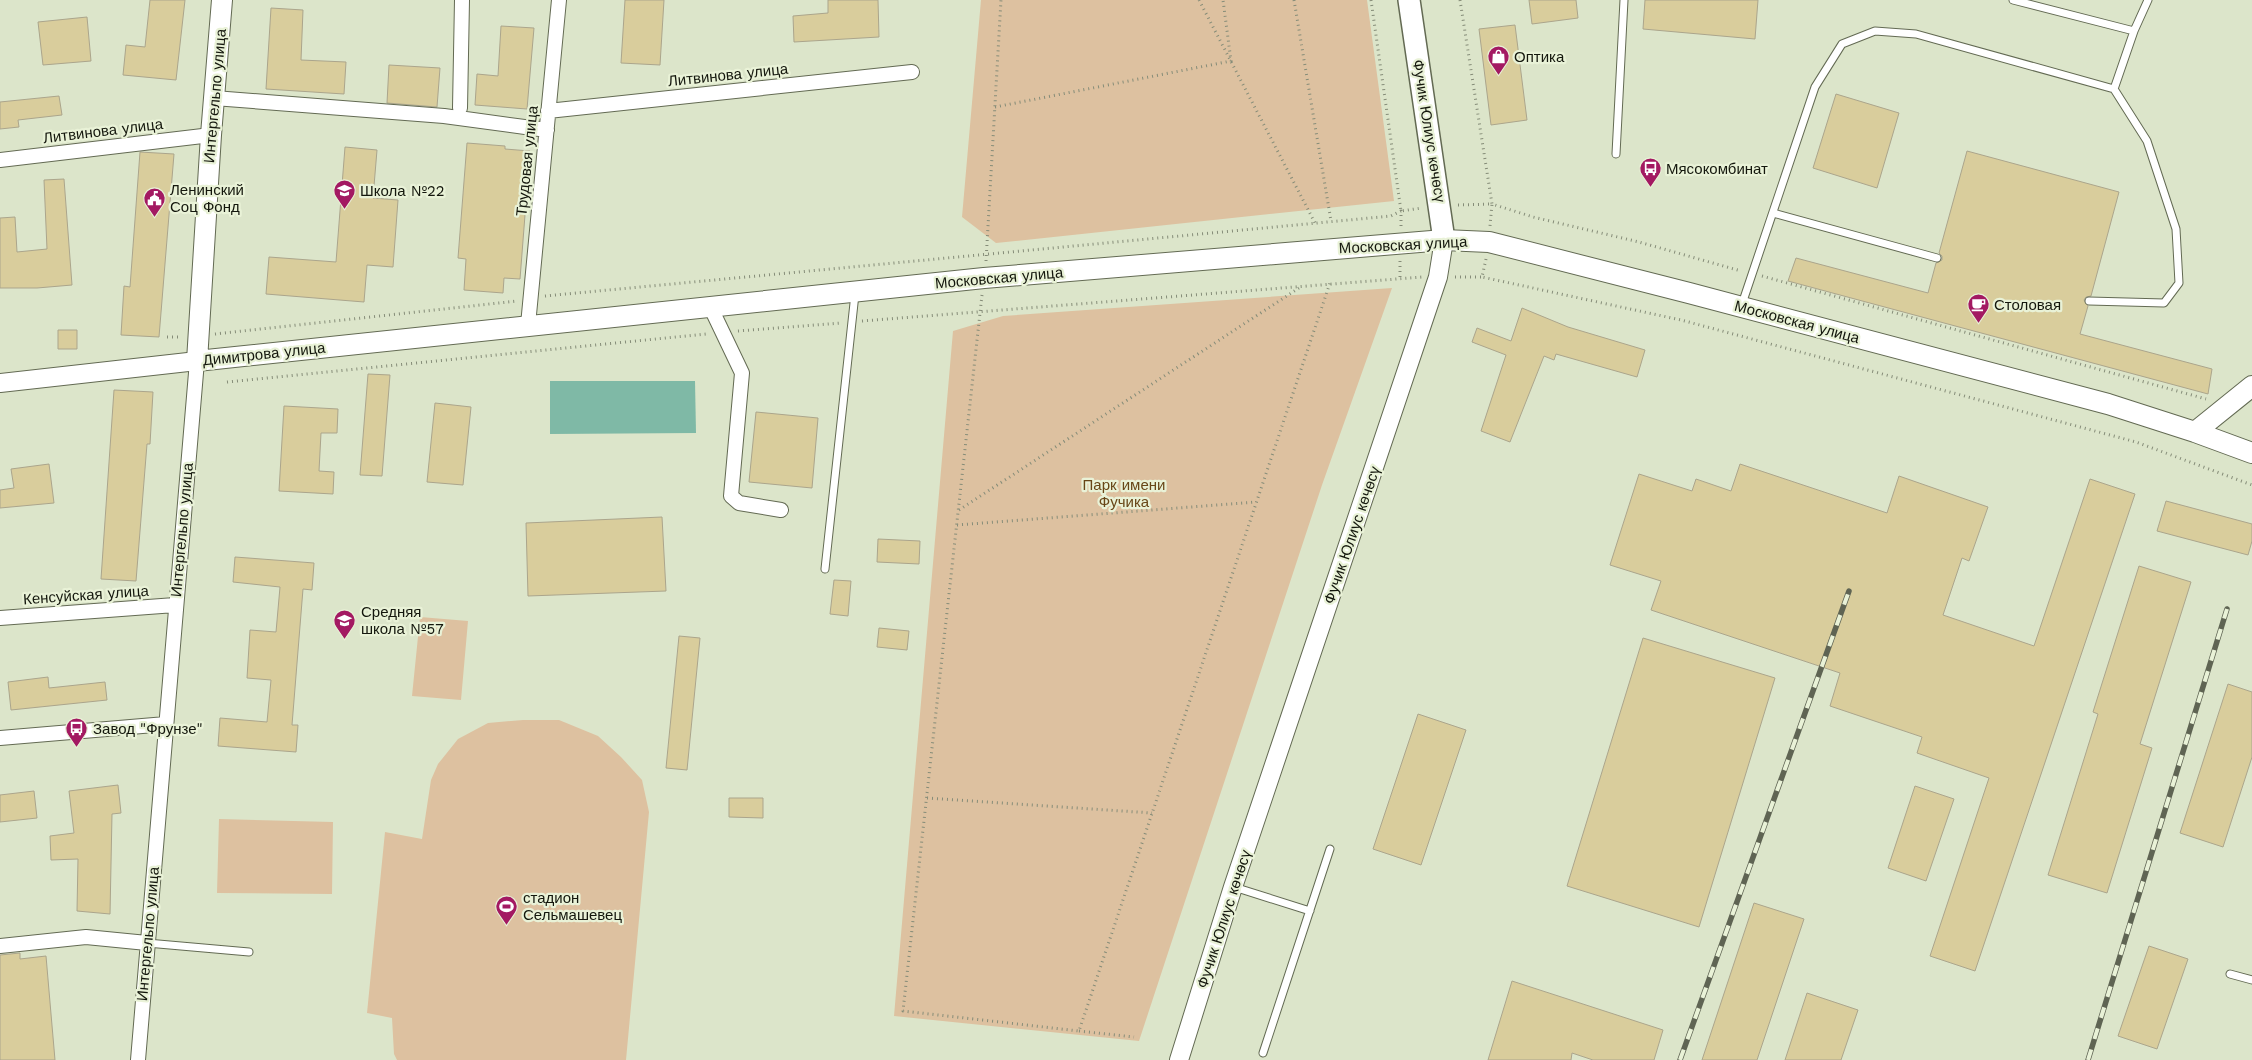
<svg xmlns="http://www.w3.org/2000/svg" width="2252" height="1060" viewBox="0 0 2252 1060" font-family="'Work Sans',sans-serif">
<style>
.green{fill:#ddc1a0}
.water{fill:#7fb9a6}
.building{fill:#d9cd9c;stroke:#aba58c}
.lines{fill:none;stroke-linecap:round;stroke-linejoin:round}
.service-casing{stroke:#636a53;stroke-width:9}
.minor-casing{stroke:#636a53;stroke-width:16}
.tertiary-casing{stroke:#636a53;stroke-width:20}
.secondary-casing{stroke:#636a53;stroke-width:22}
.primary-casing{stroke:#636a53;stroke-width:24}
.path{stroke:#858c78;stroke-width:3;stroke-dasharray:1 4;stroke-linecap:butt}
.service{stroke:#fff;stroke-width:7}
.minor{stroke:#fff;stroke-width:14}
.tertiary{stroke:#fff;stroke-width:18}
.secondary{stroke:#fff;stroke-width:20}
.primary{stroke:#fff;stroke-width:21}
.rail-casing{stroke:#5f6453;stroke-width:5.5}
.rail{stroke:#e9f2d7;stroke-width:4;stroke-dasharray:11;stroke-linecap:butt}
.labels{text-anchor:middle;stroke-width:4.5;stroke-linejoin:round;paint-order:stroke}
.poi-label{font-size:15px;fill:#14170d;stroke:#e9f2d7;text-anchor:start}
.street-label{font-size:15px;fill:#14170d;stroke:#e9f2d7}
.park-label{font-size:15px;fill:#684617;stroke:#e9f2d7}
</style>
<rect width="100%" height="100%" fill="#dce5ca"/>
<!-- green -->
<path class="green" d="M981,0H1367L1394,201L996,243L962,217Z
M1392,288L1322,485L1139,1041L894,1016L953,331L1003,316Z
M420,617L468,621L461,700L412,696Z
M523,720H559L598,736L621,757L642,780L649,812L626,1060H397L394,1054L392,1018L367,1013L385,832L422,839L431,780L438,764L458,739L488,723Z
M219,819L333,822L332,894L217,893Z"/>
<!-- water -->
<path class="water" d="M550,381H695L696,433L550,434Z"/>
<!-- building -->
<path class="building" d="M150,0H185L176,80L123,75L126,45L145,47Z
M625,0H664L660,65L621,63Z
M828,0H878L879,37L794,42L793,16L828,13Z
M1529,0H1576L1578,18L1532,24Z
M1645,0H1758L1755,39L1643,29Z
M271,8L303,10L301,60L346,62L344,94L266,89Z
M87,17L91,61L43,65L38,22Z
M1515,25L1527,120L1491,125L1479,29Z
M501,26L534,28L527,109L475,105L477,74L498,76Z
M389,65L440,68L437,107L387,103Z
M1836,94L1899,113L1877,188L1813,168Z
M59,96L62,115L18,120L19,127L0,129V102Z
M467,143L505,146V149L530,151L520,279L504,278L503,293L464,290L466,259L458,258Z
M345,147L377,150L373,198L398,200L393,267L367,265L364,302L266,294L269,257L336,262Z
M1967,151L2119,192L2091,296L2086,297L2084,300L2088,306L2080,334L2212,369L2208,394L1788,281L1796,258L1928,293L1936,263L1942,260V256L1939,253Z
M140,152L174,154L159,337L121,335L124,286L130,287Z
M64,179L72,285L37,288H0V218L15,217L17,252L47,249L44,180Z
M1522,308L1568,327L1645,350L1637,377L1556,354L1554,360L1544,356L1510,442L1481,431L1506,355L1472,342L1477,328L1511,341Z
M58,330H77V349H58Z
M368,374L390,375L382,476L360,475Z
M114,390L153,392L150,444H147L136,581L101,579Z
M435,403L471,407L463,485L427,482Z
M284,406L338,409L337,433H321L319,471L334,472L333,494L279,491Z
M756,412L818,418L812,488L749,482Z
M49,464L54,503L0,508V490L14,488L11,469Z
M1740,464L1887,513L1899,476L1988,507L1969,561L1962,558L1943,615L2034,646L2090,479L2135,494L1975,971L1930,956L1989,778L1917,753L1922,737L1830,706L1840,673L1651,610L1661,581L1610,565L1639,474L1692,491L1696,479L1731,491Z
M2166,501L2252,524V541L2248,555L2157,531Z
M662,517L666,591L528,596L526,523Z
M878,539L920,541L919,564L877,562Z
M235,557L314,563L312,590L303,589L292,725H298L296,752L218,746L220,718L267,722L271,680L247,678L250,630L276,632L280,587L233,582Z
M2139,566L2191,582L2140,744L2152,748L2107,893L2048,875L2098,714L2093,712Z
M834,580L851,581L848,616L830,614Z
M879,628L909,631L907,650L877,647Z
M679,636L700,638L687,770L666,768Z
M1643,638L1775,678L1699,927L1567,886Z
M48,677L49,688L105,682L107,700L11,710L8,682Z
M2228,684L2252,692V757L2223,847L2180,833Z
M1418,714L1466,730L1421,865L1373,849Z
M118,785L121,813L112,814L110,914L77,911L78,859L51,860L50,836L74,833L69,791Z
M1915,786L1954,799L1926,881L1888,868Z
M34,791L37,818L0,822V795Z
M729,798H763V818L729,817Z
M1754,903L1804,919L1757,1060H1702Z
M2149,946L2188,959L2157,1049L2118,1036Z
M20,953V959L46,956L55,1060H0V955Z
M1512,981L1663,1030L1654,1060H1593L1572,1053L1571,1060H1488Z
M1807,993L1858,1010L1841,1060H1785Z"/>
<g class="lines">
<defs>
<path id="service" d="M2013,0L2134,31
M2114,89L2134,31L2148,0
M1616,154L1624,0
M1773,213L1937,258
M1742,304L1815,87L1842,44L1875,31L1916,34L2114,89L2147,141L2176,229L2179,283L2164,303L2089,301
M825,569L855,294
M1234,887L1310,911
M147,943L249,952
M2230,974L2252,980
M1263,1053L1330,849"/>
<path id="minor" d="M214,98L444,116L547,130
M460,108L462,0
M548,111L912,72
M0,160L211,135
M710,306L742,373L731,496L739,503L781,510
M528,325L559,0
M0,618L175,605
M0,738L166,724
M0,946L86,937L147,943
M138,1060L197,361"/>
<path id="tertiary" d="M0,383L197,361
M1179,1060L1233,887L1438,277L1444,240"/>
<path id="secondary" d="M222,0L211,135L197,361L984,278L1444,240L1489,242L1689,293L2108,404L2195,432L2252,453
M2195,432L2252,386"/>
<path id="primary" d="M1409,0L1444,240"/>
</defs>
<!-- service casing -->
<use href="#service" class="service-casing"/>
<!-- minor casing -->
<use href="#minor" class="minor-casing"/>
<!-- tertiary casing -->
<use href="#tertiary" class="tertiary-casing"/>
<!-- secondary casing -->
<use href="#secondary" class="secondary-casing"/>
<!-- primary casing -->
<use href="#primary" class="primary-casing"/>
<!-- path -->
<path class="path" d="M1199,0L1315,223
M1294,0L1331,221
M1371,0L1401,211L1422,208
M1460,0L1492,204L1533,217L1639,242L1741,271
M995,107L1231,61L1223,0
M1458,205L1492,204L1490,226
M1486,259L1482,277L1681,320L2136,442L2252,485
M986,261L1001,0
M1762,276L2206,399
M1400,277V260
M1455,277H1482
M982,295L903,1011L1079,1031L1330,283
M545,296L1391,216L1401,211V227
M862,321L1422,277
M738,331L841,323
M215,334L517,301
M167,337H181
M227,382L706,334
M959,510L1302,286
M957,525L1256,502
M927,798L1152,813
M1079,1031L1134,1037"/>
<!-- service -->
<use href="#service" class="service"/>
<!-- minor -->
<use href="#minor" class="minor"/>
<!-- tertiary -->
<use href="#tertiary" class="tertiary"/>
<!-- secondary -->
<use href="#secondary" class="secondary"/>
<!-- primary -->
<use href="#primary" class="primary"/>
<defs>
<path id="rail" d="M1680,1060L1849,591
M2088,1060L2227,609"/>
</defs>
<!-- rail casing -->
<use href="#rail" class="rail-casing"/>
<!-- rail -->
<use href="#rail" class="rail"/>
</g>
<!-- icons -->
<defs>
<symbol id="shop-pin" viewBox="-11 -11 22 30"><path d="M0 17L-7.5 6A9.5 9.5 0 1 1 7.5 6Z" fill="#a31962" stroke="#e9f2d7"/><path d="M-5-2.5h2.3a2.7 3.5 0 0 1 5.4 0H5L5.5 6h-11ZM-1.5-2.5h3a1.5 2.3 0 0 0-3 0Z" fill="#fff"/></symbol>
<symbol id="bus-pin" viewBox="-11 -11 22 30"><path d="M0 17L-7.5 6A9.5 9.5 0 1 1 7.5 6Z" fill="#a31962" stroke="#e9f2d7"/><path d="M-5-6H5V4H4V6H2V4H-2V6H-4V4H-5ZM-3.5-4V0h7V-4ZM-3.5 1.2v1.5H-2V1.2ZM2 1.2v1.5H3.5V1.2Z" fill="#fff"/></symbol>
<symbol id="school-pin" viewBox="-11 -11 22 30"><path d="M0 17L-7.5 6A9.5 9.5 0 1 1 7.5 6Z" fill="#a31962" stroke="#e9f2d7"/><path d="M0-5L7-2L0 1L-7-2ZM-4 1L0 2.5L4 1V4Q0 6-4 4Z" fill="#fff"/></symbol>
<symbol id="civic-pin" viewBox="-11 -11 22 30"><path d="M0 17L-7.5 6A9.5 9.5 0 1 1 7.5 6Z" fill="#a31962" stroke="#e9f2d7"/><path d="M-.6-6.5H3V-4.5H.6V-3L4-1V1h2V6H-6V1h2V-1L-.6-3ZM-1.2 2.5V6h2.4V2.5Z" fill="#fff"/></symbol>
<symbol id="cafe-pin" viewBox="-11 -11 22 30"><path d="M0 17L-7.5 6A9.5 9.5 0 1 1 7.5 6Z" fill="#a31962" stroke="#e9f2d7"/><path d="M-5.5-4.5H6V0H3Q3 3.5 0 3.5H-2.5Q-5.5 3.5-5.5 0ZM3-3.2v2h1.7v-2ZM-6 4.5H4V6H-6Z" fill="#fff"/></symbol>
<symbol id="stadium-pin" viewBox="-11 -11 22 30"><path d="M0 17L-7.5 6A9.5 9.5 0 1 1 7.5 6Z" fill="#a31962" stroke="#e9f2d7"/><path d="M0-5a6.5 5 0 1 0 0 10a6.5 5 0 1 0 0-10ZM-3.5-1.8h7v3.6h-7Z" fill="#fff"/></symbol>
</defs>
<g fill-rule="evenodd">
<use href="#shop-pin" x="1486" y="44" width="25" height="34"/>
<use href="#bus-pin" x="1638" y="156" width="25" height="34"/>
<use href="#school-pin" x="332" y="178" width="25" height="34"/>
<use href="#civic-pin" x="142" y="186" width="25" height="34"/>
<use href="#cafe-pin" x="1966" y="292" width="25" height="34"/>
<use href="#school-pin" x="332" y="608" width="25" height="34"/>
<use href="#bus-pin" x="64" y="716" width="25" height="34"/>
<use href="#stadium-pin" x="494" y="894" width="25" height="34"/>
</g>
<g class="labels">
<!-- poi labels -->
<g class="poi-label">
<text x="1514" y="62">Оптика</text>
<text x="1666" y="174">Мясокомбинат</text>
<text x="170" y="195">Ленинский<tspan x="170" dy="17">Соц Фонд</tspan></text>
<text x="360" y="196">Школа №22</text>
<text x="1994" y="310">Столовая</text>
<text x="361" y="617">Средняя<tspan x="361" dy="17">школа №57</tspan></text>
<text x="93" y="734">Завод "Фрунзе"</text>
<text x="523" y="903">стадион<tspan x="523" dy="17">Сельмашевец</tspan></text>
</g>
<!-- street labels -->
<g class="street-label">
<text transform="translate(728 75) rotate(-6)" y="5">Литвинова улица</text>
<text transform="translate(215 96) rotate(-85)" y="5">Интергельпо улица</text>
<text transform="translate(103 131) rotate(-7)" y="5">Литвинова улица</text>
<text transform="translate(1429 131) rotate(81)" y="5">Фучик Юлиус көчөсү</text>
<text transform="translate(527 161) rotate(-84)" y="5">Трудовая улица</text>
<text transform="translate(1403 245) rotate(-3)" y="5">Московская улица</text>
<text transform="translate(999 278) rotate(-5)" y="5">Московская улица</text>
<text transform="translate(1797 322) rotate(15)" y="5">Московская улица</text>
<text transform="translate(264 354) rotate(-6)" y="5">Димитрова улица</text>
<text transform="translate(182 530) rotate(-85)" y="5">Интергельпо улица</text>
<text transform="translate(1352 535) rotate(-71)" y="5">Фучик Юлиус көчөсү</text>
<text transform="translate(86 595) rotate(-4)" y="5">Кенсуйская улица</text>
<text transform="translate(1224 919) rotate(-72)" y="5">Фучик Юлиус көчөсү</text>
<text transform="translate(148 934) rotate(-85)" y="5">Интергельпо улица</text>
</g>
<!-- park labels -->
<g class="park-label">
<text x="1124" y="490">Парк имени<tspan x="1124" dy="17">Фучика</tspan></text>
</g>
</g>
</svg>
